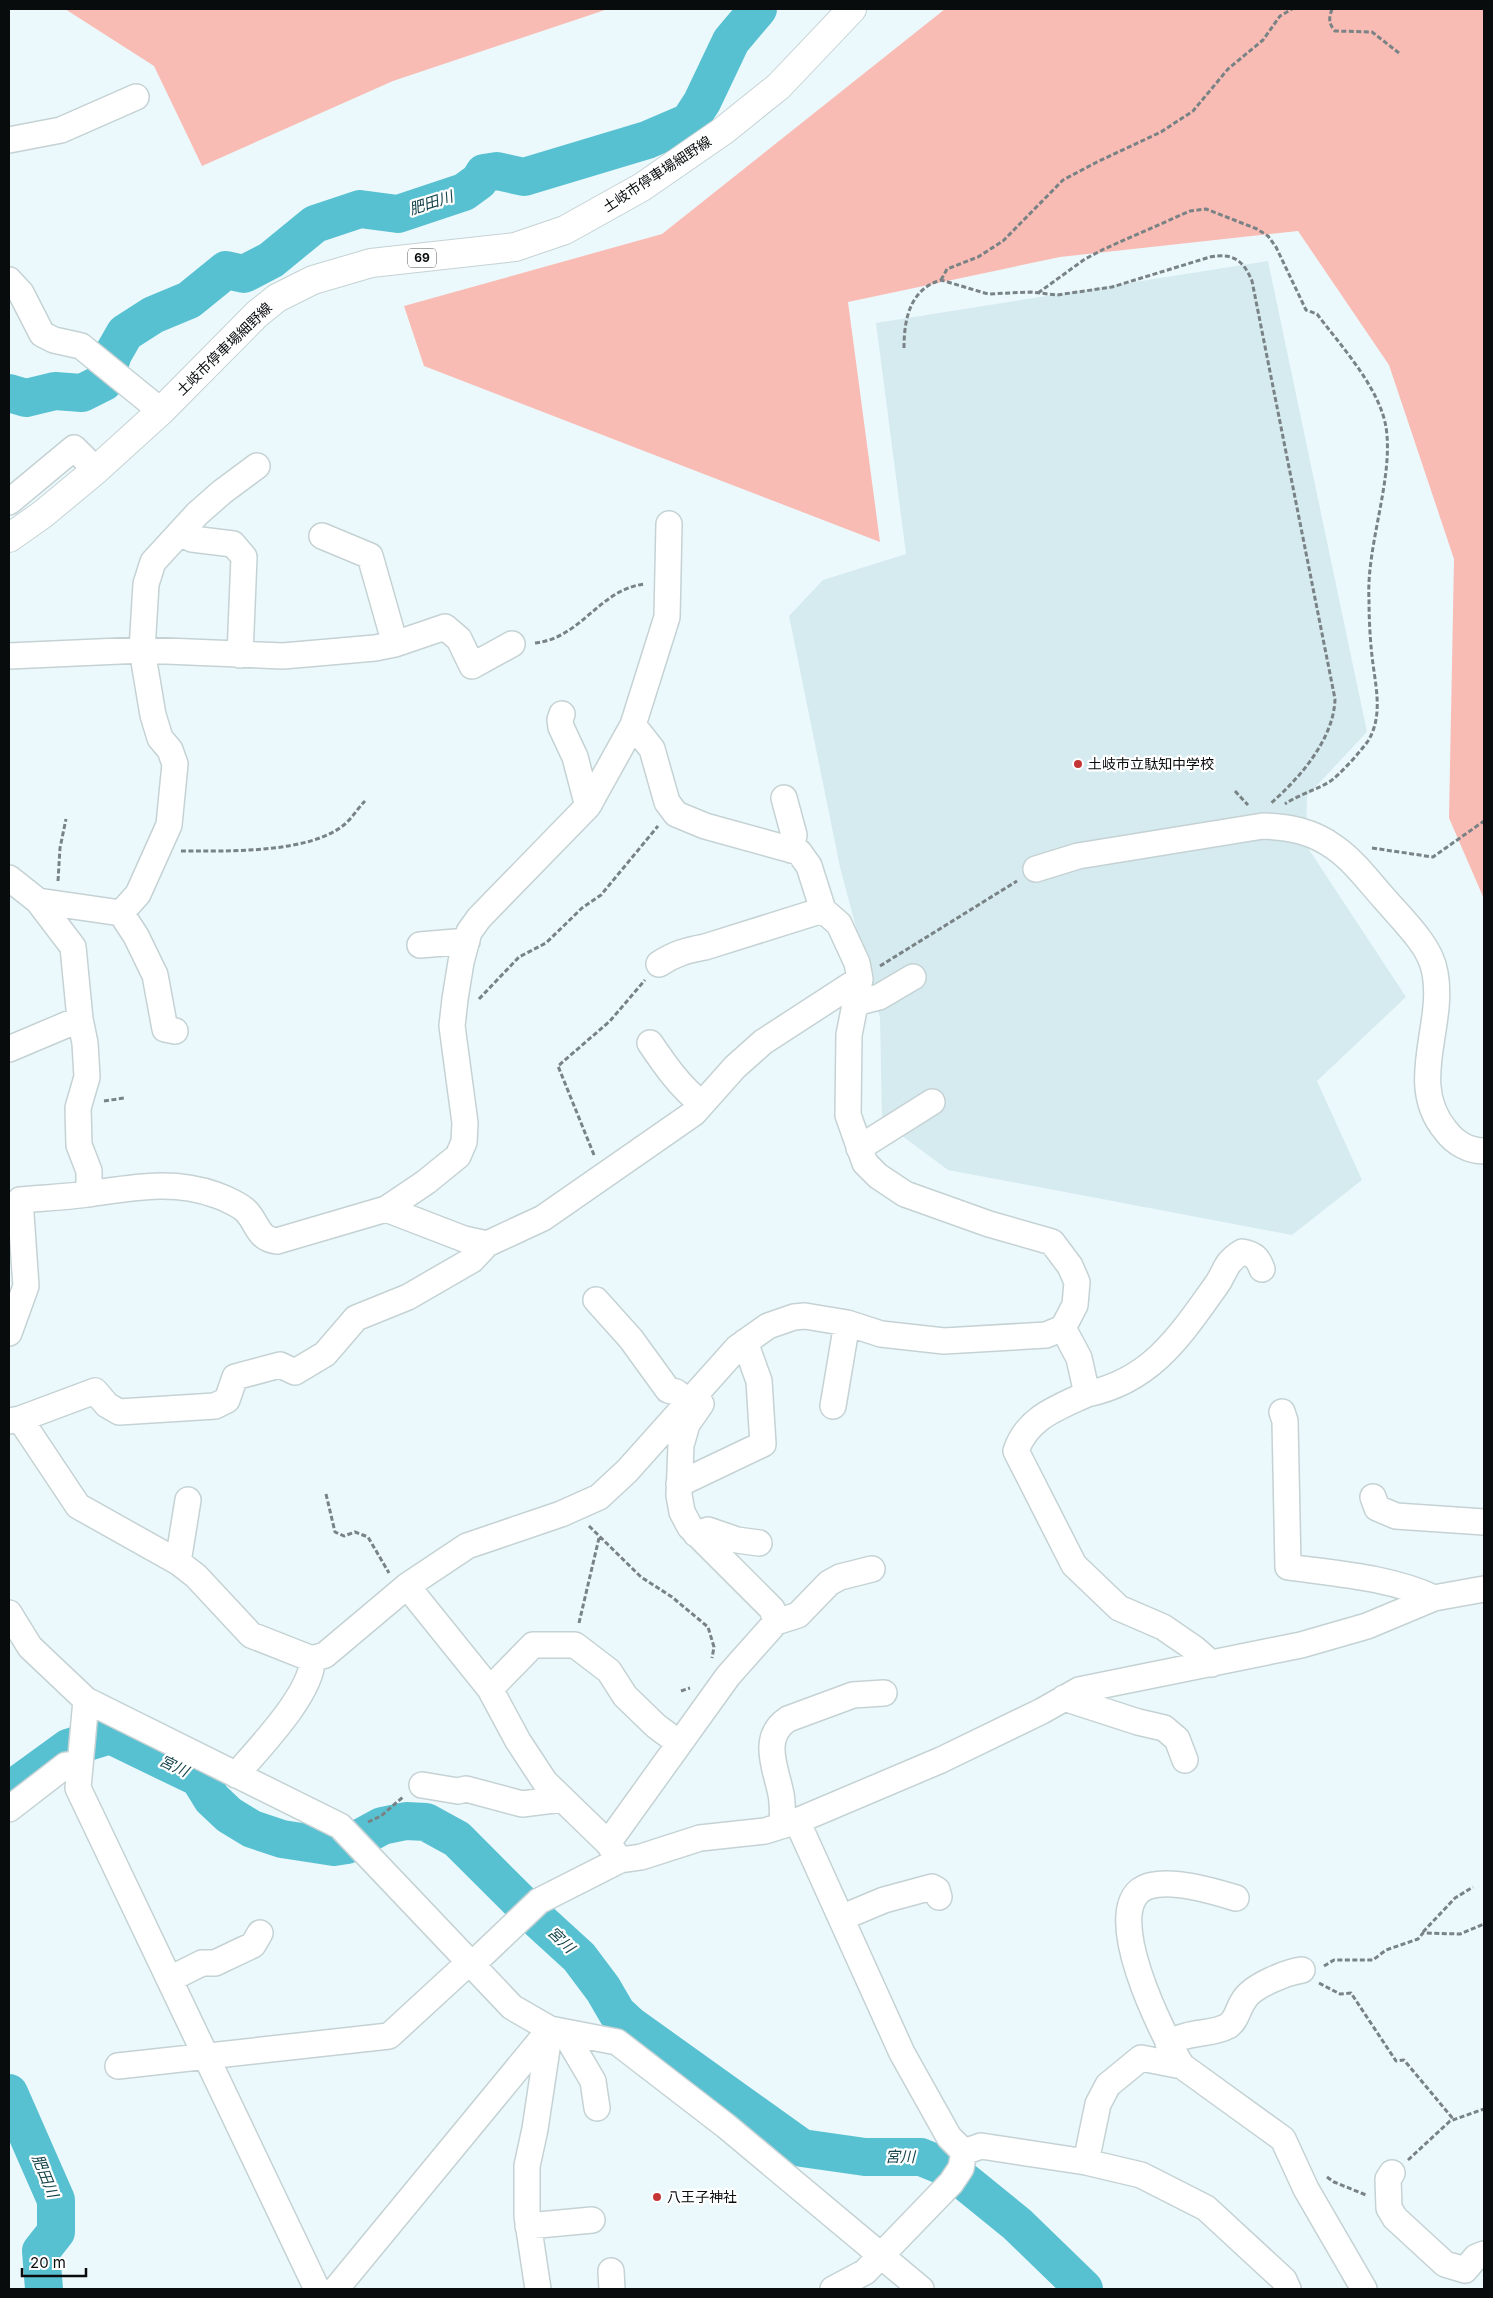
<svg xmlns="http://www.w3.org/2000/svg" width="1493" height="2298" viewBox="0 0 1493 2298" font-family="Inter,'Noto Sans JP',sans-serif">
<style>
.built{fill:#d6ebef}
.green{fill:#f9bcb5}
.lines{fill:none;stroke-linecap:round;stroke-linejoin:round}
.river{stroke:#58c1d1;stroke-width:38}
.minor-casing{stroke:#c5d2d4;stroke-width:28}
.major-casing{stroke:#c5d2d4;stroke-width:30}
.path{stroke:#798284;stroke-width:3;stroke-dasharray:5 2.5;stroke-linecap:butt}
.minor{stroke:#fff;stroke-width:25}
.major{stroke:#fff;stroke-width:28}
.poi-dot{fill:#c43535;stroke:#fff;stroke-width:2}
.labels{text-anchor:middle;stroke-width:4.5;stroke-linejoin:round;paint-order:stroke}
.shield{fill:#fff;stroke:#525556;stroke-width:1}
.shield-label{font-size:12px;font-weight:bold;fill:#080c0d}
.street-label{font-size:14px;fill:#080c0d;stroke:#fff}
.poi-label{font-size:14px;fill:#080c0d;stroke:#fff;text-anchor:start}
.water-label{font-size:15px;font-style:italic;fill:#15444b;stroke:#fff}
</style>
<rect width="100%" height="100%" fill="#ecf9fc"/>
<!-- built -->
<path class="built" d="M1268,261L1367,732L1307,796L1306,845L1406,997L1317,1081L1362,1180L1292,1235L948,1170L882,1121L880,1018L840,867L789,616L823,580L906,554L876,323Z"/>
<!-- green -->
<path class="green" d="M65,9H608L393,81L202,166L154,66Z
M945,9H1484V899L1449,818L1454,559L1389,365L1298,231L1060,257L848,302L880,542L424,366L404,306L662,234Z"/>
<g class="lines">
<!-- river -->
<path class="river" d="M9,393L26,398L55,391L82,393L104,382L113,354L125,333L153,315L189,300L226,270L244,274L271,260L315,224L360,209L398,214L464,192L479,181L484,173L497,171L524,177L647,140L689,122L702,102L731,41L758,9
M9,1791L68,1748L110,1735L199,1778L212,1799L229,1815L252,1829L282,1839L334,1847L347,1845L382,1826L406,1821L426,1822L457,1839L533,1915L579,1957L603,1989L617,2013L630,2025L802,2148L865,2157H921L948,2168L1017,2224L1084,2289
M9,2093L56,2200V2232L41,2251L44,2289"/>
<defs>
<path id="minor" d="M9,140L61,130L136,97
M9,280L21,293L42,334L54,340L81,346L161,411
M9,502L74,448L96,470
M180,533L192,539L233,544L244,557L240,655
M395,644L445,627L459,639L472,666L512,644
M9,656L142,650L283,656L375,648L395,644L370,556L322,536
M562,714L560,720L561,727L575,757L586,799L590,803
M784,798L794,835L791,850
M1036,869L1078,856L1263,826C1289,827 1312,831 1334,847C1353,860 1367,879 1382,896C1394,910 1408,924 1419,939C1426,948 1433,961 1435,973C1445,1027 1406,1084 1446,1131C1455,1143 1469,1151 1484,1151
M9,878L38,901L121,913L136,936L155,975L165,1029L175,1031
M121,913L138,894L169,825L175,764L170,750L160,738L153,715L142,650L146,584L153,562L197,514L222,492L257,466
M420,945L467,941
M659,964C674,954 687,950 705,947L823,910
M856,1003L879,997L913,977
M80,1019L85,1043L87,1077L78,1108L79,1145L89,1171V1194
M650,1043C665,1065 680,1087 702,1104
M9,1049L80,1019L73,947L38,901
M859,1148L932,1102
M386,1209L464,1239L487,1244L543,1218L694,1113L735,1067L763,1042L860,979
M596,1300L631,1339L668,1390L676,1392L689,1402
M1063,1328L1079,1358L1087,1394C1057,1408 1027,1418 1016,1451L1074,1565L1119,1608L1163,1627L1195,1649L1212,1664
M9,1333L26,1286L20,1200C43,1198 66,1197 88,1194C132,1188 172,1179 216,1195C225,1198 240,1205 246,1211C258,1223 257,1239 277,1241L386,1209L426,1182L458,1156L464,1142L465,1123L452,1026L455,999L461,962L469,932L479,918L588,806L633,725L667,617L669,524
M1087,1394C1151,1381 1180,1336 1215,1287C1227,1271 1223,1264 1242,1252C1254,1254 1258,1258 1262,1269
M701,1404L687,1424L681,1445L679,1495L682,1512L690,1527L772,1609L776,1622
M833,1406L847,1323
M1282,1412L1285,1421L1288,1567C1337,1574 1389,1577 1434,1598
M20,1419L95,1391L107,1405L119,1412L215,1406L227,1400L235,1377L280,1365L295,1372L325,1354L356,1318L408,1297L472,1260L487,1244
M9,1421L20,1419L78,1506L178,1562L196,1576L251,1635L312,1659L325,1655L407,1586L467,1546L561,1514L599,1497L627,1471L737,1348L768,1326L794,1317L805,1316L847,1323L881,1334L944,1341L1046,1335L1063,1328L1075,1305L1077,1282L1070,1266L1052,1242L989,1224L905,1194L878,1176L865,1163L848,1115L849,1035L860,979L857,963L839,924L823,910L809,866L799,852L705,826L676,814L667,802L652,749L633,725
M679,1484L763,1444L759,1381L745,1342
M1373,1497L1377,1508L1396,1516L1484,1522
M696,1534L708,1530L737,1540L759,1543
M178,1562L188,1500
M407,1586L490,1689L518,1741L545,1782L608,1843L617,1856
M9,1613L30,1647L86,1700L340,1826L512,2007L550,2029L617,2042L726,2126L921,2289
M490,1689L533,1645H575L609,1671L625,1696L656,1726L679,1743
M1064,1698L1138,1722L1164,1728L1177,1739L1185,1760
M86,1700L78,1788L317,2289
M236,1775C257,1750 314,1692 312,1659
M422,1785L458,1791L466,1789L522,1804L562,1799
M9,1809L66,1765H80
M797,1821L902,2053L949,2137L964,2152
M783,1825C782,1815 783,1804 781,1794C776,1769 760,1737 788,1719L853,1695L884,1693
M608,1843L728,1676L776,1622L798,1615L829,1583L840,1577L872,1569
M841,1918L884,1900L932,1887L937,1890L939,1897
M170,1979L202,1963H215L253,1945L260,1933
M569,2033L570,2042L593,2081L597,2108
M1168,2043C1174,2041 1180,2037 1186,2036C1200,2032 1215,2033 1228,2026C1237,2020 1238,2008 1244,2000C1252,1986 1287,1972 1302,1970
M118,2066L389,2036L464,1967L478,1959L539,1901L620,1860L641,1857L700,1838L765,1831L797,1821L941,1760L1042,1711L1079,1690L1301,1645L1367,1626L1434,1598L1484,1589
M1182,2066C1164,2038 1095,1902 1149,1886C1173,1879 1213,1891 1236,1898
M964,2152L981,2146L1086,2162L1141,2175L1206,2208L1284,2280L1288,2289
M1086,2162L1098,2104L1108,2085L1141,2058L1182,2066L1283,2139L1306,2189L1364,2289
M1392,2173L1388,2179L1389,2208L1395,2218L1445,2264L1465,2270L1476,2257L1484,2254
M528,2226L592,2220
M611,2271L612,2289
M336,2289L550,2029
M538,2289L527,2216V2166L535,2129L550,2029
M833,2289L865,2272L951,2183L961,2168L964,2152"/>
<path id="major" d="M9,538L43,514L96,470L161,411L257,314L277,298L313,280L371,263L515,247L565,230L642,187L723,131L779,86L852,9"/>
</defs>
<!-- minor casing -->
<use href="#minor" class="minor-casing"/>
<!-- major casing -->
<use href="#major" class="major-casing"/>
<!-- path -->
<path class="path" d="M1332,9C1329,18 1328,23 1335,31L1372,32L1399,53
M941,280L947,269L978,257L1003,241L1063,180L1097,162L1161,132L1193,111L1228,69L1263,40L1280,16L1292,9
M1038,293L1085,259L1104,249L1190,211L1206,209L1257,229L1268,236L1276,247L1306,310L1317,314C1341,346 1379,387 1386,427C1394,479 1366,545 1369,600C1369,618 1370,638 1372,656C1375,684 1384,715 1368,741C1361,751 1338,777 1329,782C1314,791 1298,795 1285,804
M904,348C904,319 910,289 941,280L988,294L1031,292L1057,295L1112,287L1210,257C1232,253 1243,259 1252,281L1335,699C1334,739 1299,779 1270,804
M535,643C582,638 599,589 645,584
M1235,791L1248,805
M1372,848L1433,857L1484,821
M181,851C226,851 310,854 345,824C352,818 358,808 365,801
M58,881L60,848L66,819
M880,966L1017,881
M479,999L519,957L546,943L582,908L601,895L658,826
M104,1101L124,1098
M594,1155L558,1066L610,1021L645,980
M326,1494L335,1532L344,1536L355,1532L368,1537L389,1573
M589,1526L641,1577L672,1597L708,1627L714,1647L712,1658
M579,1623L599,1538
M681,1691L690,1688
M368,1822L381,1816L403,1797
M1423,1932L1455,1898L1473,1887
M1324,1966L1334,1960H1373L1386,1950L1418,1939L1423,1933L1460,1934L1484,1924
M1319,1983L1340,1994L1351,1993L1396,2061L1404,2060L1454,2120
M1408,2160L1450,2121L1484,2109
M1327,2177L1334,2182L1366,2195"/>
<!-- minor -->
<use href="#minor" class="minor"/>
<!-- major -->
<use href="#major" class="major"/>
</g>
<!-- markers -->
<g class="poi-dot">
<circle cx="1078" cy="764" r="5"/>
<circle cx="657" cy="2197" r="5"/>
</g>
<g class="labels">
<!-- shield labels -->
<rect class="shield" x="408" y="248.5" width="28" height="19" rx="4"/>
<g class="shield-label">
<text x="422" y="262">69</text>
</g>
<!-- street labels -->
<g class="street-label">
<text transform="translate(657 174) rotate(-33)" y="5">土岐市停車場細野線</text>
<text transform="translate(224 349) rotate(-44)" y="5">土岐市停車場細野線</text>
</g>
<!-- poi labels -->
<g class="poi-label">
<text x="1088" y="769">土岐市立駄知中学校</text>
<text x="667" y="2202">八王子神社</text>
</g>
<!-- water labels -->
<g class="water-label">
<text transform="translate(431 203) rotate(-18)" y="5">肥田川</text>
<text transform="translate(174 1766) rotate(26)" y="5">宮川</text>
<text transform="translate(561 1940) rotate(44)" y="5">宮川</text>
<text x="900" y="2162">宮川</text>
<text transform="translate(45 2176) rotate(68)" y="5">肥田川</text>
</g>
</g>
<!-- border -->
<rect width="1493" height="2298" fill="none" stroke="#080c0d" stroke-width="20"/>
<!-- scale -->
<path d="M22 2268v8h64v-8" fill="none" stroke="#080c0d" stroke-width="2.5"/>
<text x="30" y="2268" font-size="15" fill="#080c0d" stroke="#ffffff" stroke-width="4" paint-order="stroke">20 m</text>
</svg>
